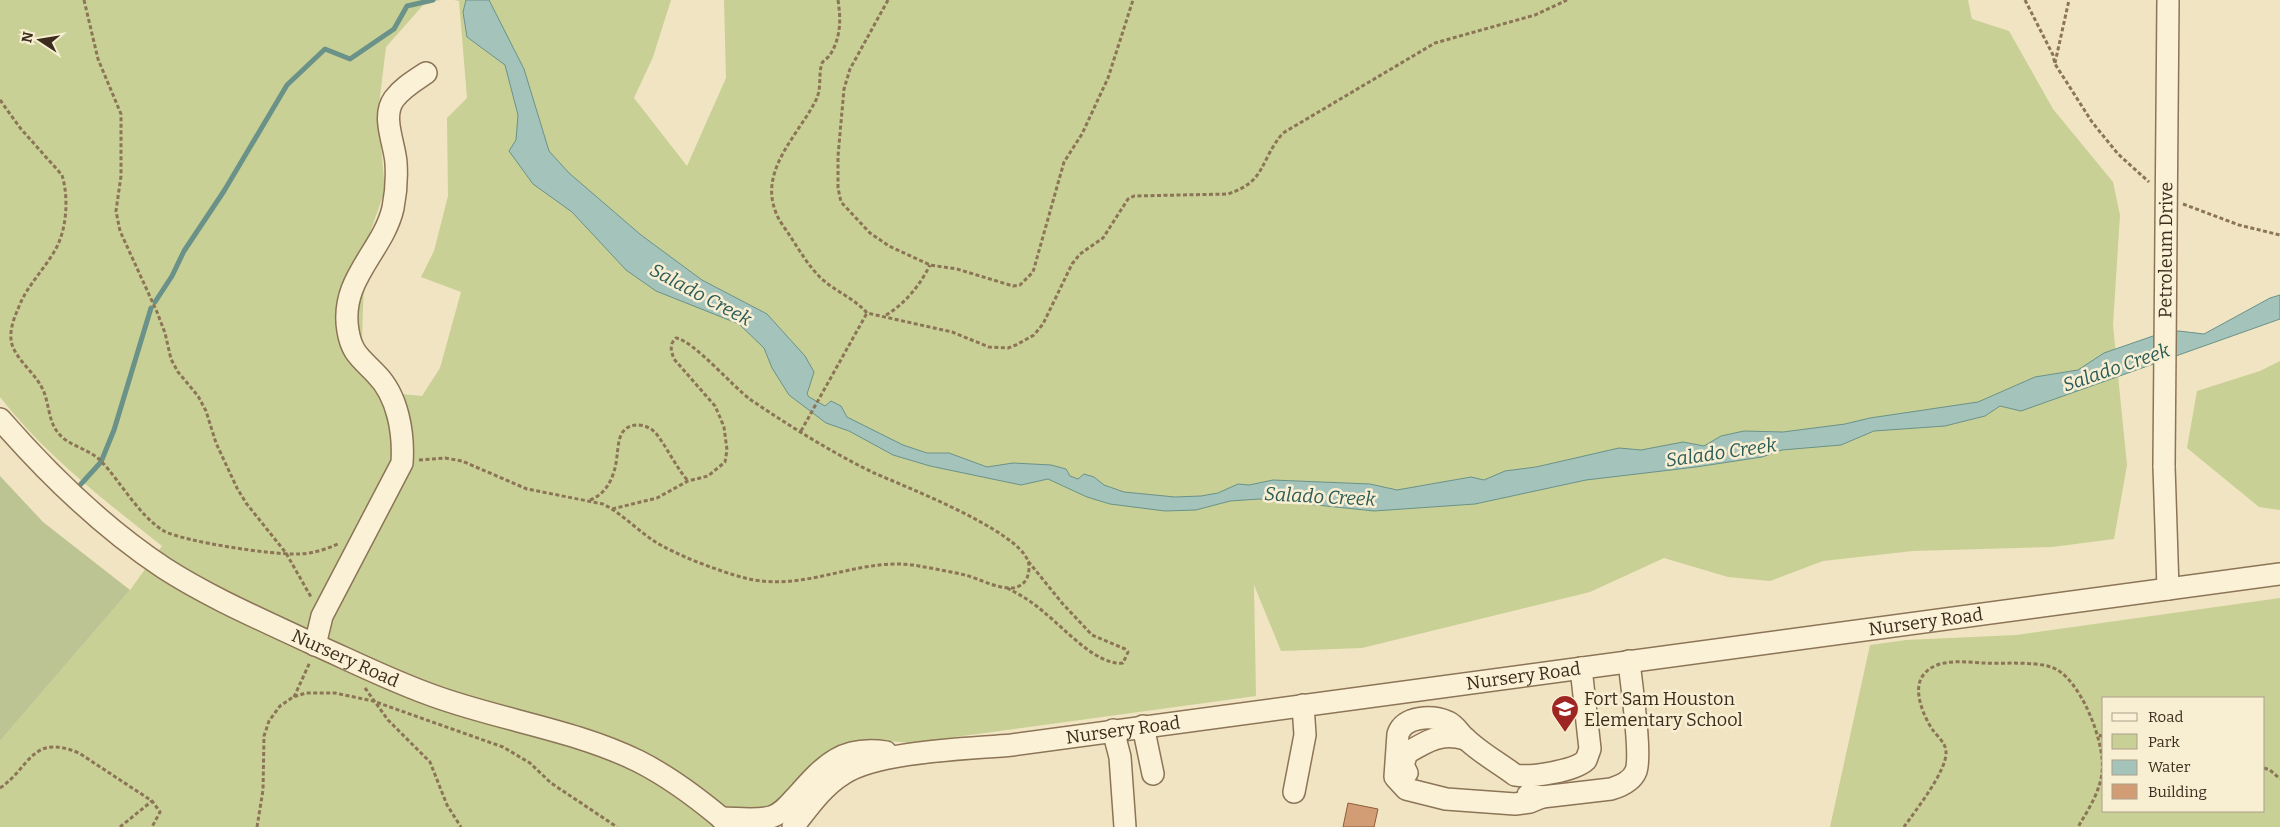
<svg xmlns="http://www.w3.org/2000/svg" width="2280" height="827" viewBox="0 0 2280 827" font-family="Bitter,serif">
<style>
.green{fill:#c8d095;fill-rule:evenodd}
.cemetery{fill:#bdc494}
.water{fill:#a4c3bb;stroke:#6a9289}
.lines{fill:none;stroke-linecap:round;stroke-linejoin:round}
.stream{stroke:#6a9289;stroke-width:5}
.building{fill:#d29d75;stroke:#8d5d3c}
.minor-casing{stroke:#8c7457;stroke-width:24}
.path{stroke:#8c7457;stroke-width:3;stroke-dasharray:4 2.5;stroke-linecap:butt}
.minor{stroke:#fbf1d6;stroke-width:21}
.minor-bridge-casing{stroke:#8c7457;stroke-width:24;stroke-linecap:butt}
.minor-bridge{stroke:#fbf1d6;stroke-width:21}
.labels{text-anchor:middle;stroke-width:5;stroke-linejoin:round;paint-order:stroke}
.street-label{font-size:18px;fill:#3b2c1d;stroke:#f8eed2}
.poi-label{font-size:18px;fill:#3b2c1d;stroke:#f8eed2;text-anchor:start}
.water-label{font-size:19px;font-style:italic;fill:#2b5c59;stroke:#f8eed2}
</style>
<rect width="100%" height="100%" fill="#f1e4c2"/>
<!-- green -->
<path class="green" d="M0,0H441L425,3L386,47L378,113L385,190L365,247L362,340L343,348L381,392L422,396L440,368L461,292L421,277L434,251L448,196L447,118L467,98L459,1L454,0H671L653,57L634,98L687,166L726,78L724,0H1968L1972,19L2009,31L2053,109L2113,182L2120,215L2113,325L2127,465L2114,539L2052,547L1913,551L1823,561L1770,581L1728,577L1664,558L1590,592L1362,648L1281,651L1254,585L1256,696L911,743L889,741L869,743L751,827H0V741L130,590L162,546C104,500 46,456 0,397Z
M2280,361V510L2259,507L2187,448L2197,391L2260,371Z
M2280,598V827H1830L1870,645L1906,640L2016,635ZM2104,698H2264V811H2104Z"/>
<!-- cemetery -->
<path class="cemetery" d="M0,476L43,522L130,590L0,741Z"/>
<!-- water -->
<path class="water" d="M466,0H489L524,69L549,151L569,173L641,235L702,280L767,314L805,356L814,372L807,394L809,397L825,406L831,401L841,406L847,417L903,445L927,453H949L987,467L1013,463L1051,465L1066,469L1070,476L1078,479L1084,474L1094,477L1104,485L1124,492L1175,497L1201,496L1218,493L1238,484L1249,485L1273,480L1370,484L1397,490L1471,477L1484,480L1505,471L1536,467L1619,448L1641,450L1683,442L1704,446L1721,436L1744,431L1783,432L1845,424L1870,418L1978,402L2035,377L2078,370L2104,353L2153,336L2179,331L2204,334L2270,298L2280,295V319L2021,411L2000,406L1985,416L1945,426L1874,431L1841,445L1782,450L1762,457L1696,467L1586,480L1475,504L1374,511L1259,499L1230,501L1196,510L1165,511L1110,504L1087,497L1048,479L1021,485L930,466L893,455L849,431L826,423L789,395L772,368L764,348L739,324L656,291L626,270L572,212L533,184L509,151L516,140L518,115L505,65L467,37L463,12Z"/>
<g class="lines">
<!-- stream -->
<path class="stream" d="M155,302L172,276L184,251L224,191L287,85L325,49L350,59L394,29L407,6L433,0
M81,484L101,462L114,430L151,308"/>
</g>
<!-- building -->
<path class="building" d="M1348,803L1378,809L1374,827H1343Z"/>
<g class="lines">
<defs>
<g id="minor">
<path id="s1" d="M0,419C48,474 102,527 164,568C209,597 260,619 309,642C350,660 391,681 434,696C500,720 575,730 638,761C672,778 703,802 732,827"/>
<path d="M2164,466L2168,589"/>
<path d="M315,645L322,616L402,463C404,433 398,396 376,374C361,358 352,354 348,331C339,279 383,252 393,208C396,193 397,178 396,163C395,144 381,117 394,99C402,88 414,81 426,73"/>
<path d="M1143,726L1153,774"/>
<path d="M1113,730L1120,757L1125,827"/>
<path d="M1407,773L1403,765L1407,753C1427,741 1441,732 1465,739"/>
<path d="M1294,792L1305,735L1303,705"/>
<path d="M1528,795L1542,797L1611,789C1621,786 1632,781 1636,771C1642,754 1631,683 1629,661"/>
<path d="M1542,797L1530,802L1515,804L1446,799L1406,789L1395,777L1398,734C1404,716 1432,715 1448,722C1456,726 1459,733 1465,738C1479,752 1499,763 1515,775C1530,778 1575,771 1586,760L1590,749L1581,668"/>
<path d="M721,818C737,818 756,821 771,817C781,814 788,806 795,798C823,767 840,745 886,752"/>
<path id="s2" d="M793,827C808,808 822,787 843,774C878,751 969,749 1012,745L2280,574"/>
</g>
</defs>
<!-- minor casing -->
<use href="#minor" class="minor-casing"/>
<!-- path -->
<path class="path" d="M84,0L98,59L121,114V176L116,211L120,231L157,312L165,333L171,359L178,372L198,396L206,411L216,443L237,488L246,503L286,553L311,597
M838,0C841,20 841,37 830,55C828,58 824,60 822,63C818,75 822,88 816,100C799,134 760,169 775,210C778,220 785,228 790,236C800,251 809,267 822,279C836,292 854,298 867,313L952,332L989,347L1008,348L1016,345L1034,335L1043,324L1072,264L1080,254L1103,238L1128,199L1134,196L1228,194C1267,181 1259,161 1283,133L1435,43L1535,15L1567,0
M888,0L850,69L844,89L838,156V188L841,202L870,233L889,246L930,265L957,269L1013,286L1020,285L1033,272L1064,162L1082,134L1108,78L1133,0
M2025,0L2053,55L2055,64L2092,122L2118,154L2149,182
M2055,63L2069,0
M0,100L21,129L62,175C69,198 67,231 54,252C42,272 26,287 18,309C14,318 10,329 11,339C12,356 33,371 41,386C50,401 47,422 60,435C70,446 89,449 101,461C120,481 140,517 164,531C185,542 273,555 298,554C312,554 326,549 338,544
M2183,204L2239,225L2280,235
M886,315C905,304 920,285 930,265
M801,431L867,313
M419,460L445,458L462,461L527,489L603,504C621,513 636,529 654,541C676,555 718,571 745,578C804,593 855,558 913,565C930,568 948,571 965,575C980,579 997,589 1013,588C1019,587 1024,584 1027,578C1029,573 1030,566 1028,561C1017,530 906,487 874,473C831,452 791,427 751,400C733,387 694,341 676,338C669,344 671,351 674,359L715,406L719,415L724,427L727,450L725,462L708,476L688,481L657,498L612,509
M590,500C608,493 615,475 617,456C618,449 618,440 622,433C631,420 650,424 658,436C669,451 676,467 688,481
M1007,588C1021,595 1034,603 1046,614C1065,629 1097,666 1123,663L1128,652L1125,649L1092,635L1062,603L1028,561
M365,688L388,720L430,762L447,805L461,827
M294,697L310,662
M2099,735L2104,737
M2264,768L2270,770L2280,779
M0,788C31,767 31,733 79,753L152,801L160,812L152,827
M120,827L152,801
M257,827L263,790L264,736L269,721L280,706L293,697L306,693H335L373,701L503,747L530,763L551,783L617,827
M1904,827C1915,811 1947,771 1946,752C1946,743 1937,736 1932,729C1923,715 1911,687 1925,673C1938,658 1966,662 1983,663C2005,664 2031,661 2051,667C2080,676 2106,744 2102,772C2100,792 2088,810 2078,827"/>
<!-- minor -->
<use href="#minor" class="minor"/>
<defs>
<g id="minor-bridge">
<path id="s3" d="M2164,466L2168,0"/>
</g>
</defs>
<!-- minor-bridge casing -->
<use href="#minor-bridge" class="minor-bridge-casing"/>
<!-- minor-bridge -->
<use href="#minor-bridge" class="minor-bridge"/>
</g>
<!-- icons -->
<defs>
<symbol id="school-pin" viewBox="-11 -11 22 30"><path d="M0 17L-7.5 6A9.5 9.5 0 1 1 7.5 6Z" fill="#9f2523" stroke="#f8eed2"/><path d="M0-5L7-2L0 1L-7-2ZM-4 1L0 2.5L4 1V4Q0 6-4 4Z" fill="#fff"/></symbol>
</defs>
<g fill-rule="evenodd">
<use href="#school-pin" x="1549" y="693" width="32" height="43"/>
</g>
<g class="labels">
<!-- street labels -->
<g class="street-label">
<text dy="6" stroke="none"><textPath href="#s3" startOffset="216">Petroleum Drive</textPath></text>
<text dy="6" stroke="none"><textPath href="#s2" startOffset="1168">Nursery Road</textPath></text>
<text dy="6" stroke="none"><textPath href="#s1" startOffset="425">Nursery Road</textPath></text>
<text dy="6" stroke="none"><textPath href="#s2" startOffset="762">Nursery Road</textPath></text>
<text dy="6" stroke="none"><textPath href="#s2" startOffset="358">Nursery Road</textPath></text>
</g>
<!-- poi labels -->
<g class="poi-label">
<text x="1584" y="705">Fort Sam Houston<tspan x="1584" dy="21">Elementary School</tspan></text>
</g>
<!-- water labels -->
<g class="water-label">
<text transform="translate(701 294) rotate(28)" y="7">Salado Creek</text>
<text transform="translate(2116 367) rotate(-19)" y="7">Salado Creek</text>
<text transform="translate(1721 452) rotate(-8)" y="7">Salado Creek</text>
<text transform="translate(1320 496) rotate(3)" y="7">Salado Creek</text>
</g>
</g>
<!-- legend -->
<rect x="2102" y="697" width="162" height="115" fill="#f8eed2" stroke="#aca08a"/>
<rect x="2112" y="713" width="25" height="8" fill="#fbf1d6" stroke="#aca08a"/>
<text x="2148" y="722" font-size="15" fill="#3b2c1d">Road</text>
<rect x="2112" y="734" width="25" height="15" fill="#c8d095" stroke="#aca08a"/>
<text x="2148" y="747" font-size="15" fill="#3b2c1d">Park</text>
<rect x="2112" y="760" width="25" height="15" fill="#a4c3bb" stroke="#aca08a"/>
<text x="2148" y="772" font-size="15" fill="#3b2c1d">Water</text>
<rect x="2112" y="784" width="25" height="15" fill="#d29d75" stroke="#aca08a"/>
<text x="2148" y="797" font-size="15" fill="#3b2c1d">Building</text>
<!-- north arrow -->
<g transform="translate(40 40) rotate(282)" stroke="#f8eed2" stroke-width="4" paint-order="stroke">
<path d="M0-4L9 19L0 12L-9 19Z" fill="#3b2c1d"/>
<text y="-8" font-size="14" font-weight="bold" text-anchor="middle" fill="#3b2c1d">N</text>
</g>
</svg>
